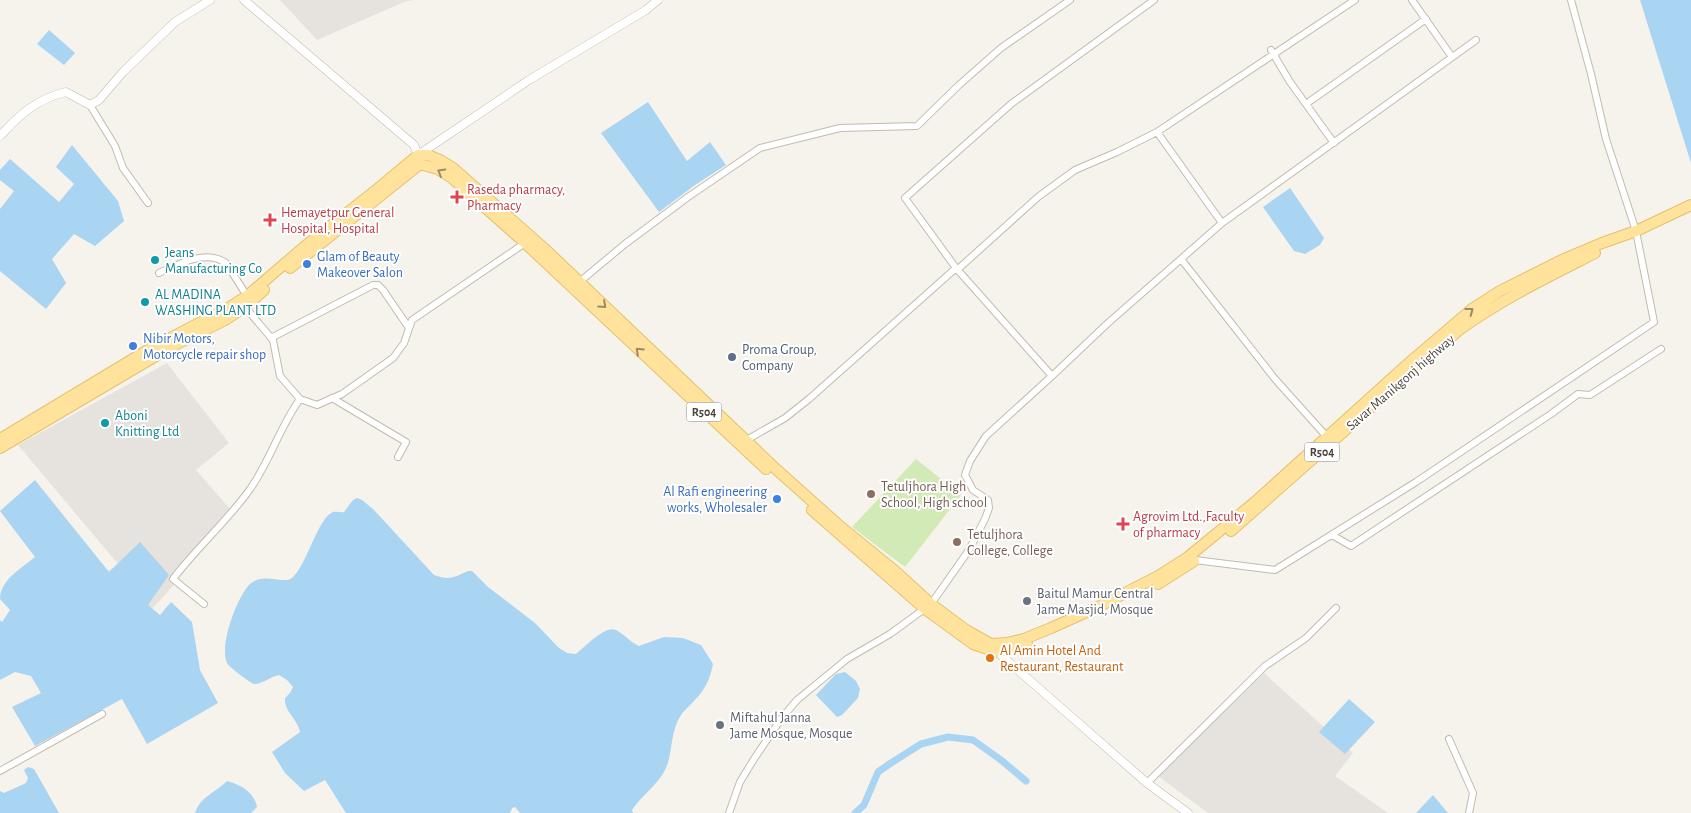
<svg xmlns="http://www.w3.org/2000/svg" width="1691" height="813" viewBox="0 0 1691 813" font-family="'Alegreya Sans',sans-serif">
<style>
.industrial{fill:#e6e2dd}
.green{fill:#d2eab5}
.water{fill:#a9d4f2}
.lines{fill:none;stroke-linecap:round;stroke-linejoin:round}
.canal{stroke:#a9d4f2;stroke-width:7}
.minor-casing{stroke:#c2bbae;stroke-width:8}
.tertiary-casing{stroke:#c2bbae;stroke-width:9}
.primary-casing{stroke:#e6c16a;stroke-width:12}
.minor{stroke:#fff;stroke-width:6}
.tertiary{stroke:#fff;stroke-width:8}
.primary{stroke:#ffe39c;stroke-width:10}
.oneway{stroke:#9c8c66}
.health-dot{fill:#e0444e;stroke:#fff;stroke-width:2}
.culture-dot{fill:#0f9aa8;stroke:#fff;stroke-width:2}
.shop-dot{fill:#3f7fe0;stroke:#fff;stroke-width:2}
.service-dot{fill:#5c6f8a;stroke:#fff;stroke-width:2}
.education-dot{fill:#8d6e63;stroke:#fff;stroke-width:2}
.worship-dot{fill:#6b7280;stroke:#fff;stroke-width:2}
.food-dot{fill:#e8710a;stroke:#fff;stroke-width:2}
.labels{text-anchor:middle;stroke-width:4;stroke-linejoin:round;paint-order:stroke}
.shield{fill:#fff;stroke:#817c74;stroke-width:1}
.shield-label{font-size:12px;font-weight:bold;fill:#4b4439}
.health-label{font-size:14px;fill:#be3a42;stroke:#fff;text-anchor:start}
.culture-label{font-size:14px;fill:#0d838f;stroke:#fff;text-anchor:start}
.shop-label{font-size:14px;fill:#366cbe;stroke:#fff;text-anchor:start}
.service-label{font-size:14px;fill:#4e5e75;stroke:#fff;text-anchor:start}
.street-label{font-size:14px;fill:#4b4439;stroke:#fff}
.education-label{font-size:14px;fill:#785e54;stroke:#fff;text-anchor:start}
.worship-label{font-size:14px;fill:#5b616d;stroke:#fff;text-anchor:start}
.food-label{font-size:14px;fill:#c56008;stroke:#fff;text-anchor:start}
</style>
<rect width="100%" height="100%" fill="#f6f3ec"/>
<!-- industrial -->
<path class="industrial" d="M280,0H414L404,2L317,40Z
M167,363L229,443L196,470L232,511L172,587L143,619L96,580L118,564L18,445Z
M1264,673L1353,753L1335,776L1388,813H1208L1158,776Z"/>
<!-- green -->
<path class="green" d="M916,459L961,495L905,567L852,527Z"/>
<!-- water -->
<path class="water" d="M1640,0H1691V163Z
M49,30L75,53L64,65L37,44Z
M648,102L687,161L710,142L726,165L695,185L659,212L601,133Z
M72,145L118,201L124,221L95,246L74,234L52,259L66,283L46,309L0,271V209L14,191L0,180V170L10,159L59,202L74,184L56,167Z
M1290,188L1324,238L1320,245L1305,254L1294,251L1263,207Z
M35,480L109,572L140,542L169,575L148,605L160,615L171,602L192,622L200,670L218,703L147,744L122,699L35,746L12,707L41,693L31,676L15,672L0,680V620L2,622L10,610L0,599C0,580 22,568 35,557L0,511Z
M357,498L362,500L373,509L434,575C450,581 454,577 468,571H472L488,587L535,623L559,648L567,653L576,654C585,647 605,625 616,630C624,634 630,642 639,646L664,637L683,638L701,645L713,664C710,679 705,690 694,701C690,706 684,710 681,715C670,731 673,752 666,768C659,784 642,795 632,810L633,813H520L515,807L512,808L510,813H346L325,780L304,791L285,773L272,752L300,732C298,719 284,712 285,698L290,693L293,687L287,680L279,675C272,676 260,685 254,684C249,682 229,667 227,663C219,645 237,597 250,584C265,571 284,586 293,577C307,564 318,518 333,512C337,511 341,513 344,512L353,500Z
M845,672L856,681L860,689L858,698L842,715L837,717L816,695L836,674Z
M1349,699L1375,722L1345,754L1319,732Z
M28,767L34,769L59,813H0V791L4,793L26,783L28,778L24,770Z
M227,781C241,785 254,792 257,807L251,813H195C201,796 215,793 227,781Z
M1433,795L1448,813H1416Z"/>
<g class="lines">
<!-- canal -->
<path class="canal" d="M855,813L864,805L878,772L891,763L921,744L948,737L973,740L1001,760L1026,781"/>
<defs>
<path id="minor" d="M1412,0L1452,57
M1271,50L1290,82L1334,143
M1306,104L1426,19
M90,105L115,146L123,168L148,203
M1222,223L1157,132L1355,0
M1181,259L1275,379L1327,437
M957,270L1038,197L1075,170L1117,152L1157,132
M159,273C178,264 206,249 226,263L247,296
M577,284L625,244L688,197L760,148L840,128L917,126L959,85L1001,48L1070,0
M245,307L273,340L280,376L300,399
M271,338L373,285H378L383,290L409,328
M1052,376L956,268L905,198L1011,104L1154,0
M332,398L406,442L398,457
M743,442L785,418L809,399L956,268
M1332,535L1351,546L1551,414L1578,394L1590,395L1661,349
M1195,560L1275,570L1416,482L1654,322L1636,231L1606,139L1591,74L1571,0
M204,604L173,579C196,549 225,523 248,492C269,464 279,428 300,399L317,405L342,394L393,358L404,343L412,320L525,243
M1449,739L1473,793L1469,813
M0,771L102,714
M1147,783L1265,666L1306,638L1336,608
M729,813L740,782L754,759L781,719L797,700L847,659L890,634L931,604L969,550L985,519L989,508L988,500L973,490L965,475L970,461L986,436L1052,376L1108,323L1222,223L1476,40"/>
<path id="tertiary" d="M244,0L414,145L418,155L529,80L646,10L658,0
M0,136C20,114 37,99 66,92L90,105L99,100L123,72L175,22L210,0
M995,650L1147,783L1188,813"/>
<path id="primary" d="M420,164L438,169L452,178L525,243L766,469
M290,268L420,164
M0,439L153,347L228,308L247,296L304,247L375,191L418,155H428L440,160L453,168L546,250L777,470L842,528L895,571L931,604L966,630L991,644L1007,643L1024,639L1051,628L1098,607L1160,575L1188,557L1255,502L1410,362L1472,309L1500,291L1564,259L1602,243L1636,231L1691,205
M0,448L171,347L225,320L245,307L264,290
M812,510L925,609L973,644L996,652L1011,650L1027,644
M1231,531L1459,330C1502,299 1548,277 1595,253
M1158,584L1194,561"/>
</defs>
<!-- minor casing -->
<use href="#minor" class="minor-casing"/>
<!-- tertiary casing -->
<use href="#tertiary" class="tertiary-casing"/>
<!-- primary casing -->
<use href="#primary" class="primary-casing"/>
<!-- minor -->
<use href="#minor" class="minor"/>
<!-- tertiary -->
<use href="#tertiary" class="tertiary"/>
<!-- primary -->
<use href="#primary" class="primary"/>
</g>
<!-- one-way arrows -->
<defs><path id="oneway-chevron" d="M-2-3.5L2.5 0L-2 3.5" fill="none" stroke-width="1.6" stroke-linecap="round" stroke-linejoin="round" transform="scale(1.25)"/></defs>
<g class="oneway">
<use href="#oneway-chevron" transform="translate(441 172) rotate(-150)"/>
<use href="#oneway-chevron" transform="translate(603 305) rotate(42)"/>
<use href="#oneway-chevron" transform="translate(1470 311) rotate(-37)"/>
<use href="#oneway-chevron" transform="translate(639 351) rotate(-137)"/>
</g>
<!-- markers -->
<g class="health-dot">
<path d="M454.5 189.5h5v5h5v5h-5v5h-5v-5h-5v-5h5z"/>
<path d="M267.5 212.5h5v5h5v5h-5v5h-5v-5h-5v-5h5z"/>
<path d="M1120.5 516.5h5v5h5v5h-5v5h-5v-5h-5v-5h5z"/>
</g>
<g class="culture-dot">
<circle cx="155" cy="260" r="5"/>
<circle cx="145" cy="302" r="5"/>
<circle cx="105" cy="423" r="5"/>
</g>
<g class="shop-dot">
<circle cx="307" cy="264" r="5"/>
<circle cx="133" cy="346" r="5"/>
<circle cx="777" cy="499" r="5"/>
</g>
<circle class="service-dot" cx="732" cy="357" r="5"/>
<g class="education-dot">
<circle cx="871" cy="494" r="5"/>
<circle cx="957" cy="542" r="5"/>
</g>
<g class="worship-dot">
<circle cx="1027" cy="601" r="5"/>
<circle cx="720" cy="725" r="5"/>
</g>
<circle class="food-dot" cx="990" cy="658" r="5"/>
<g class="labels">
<!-- shield labels -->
<g class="shield">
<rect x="686.5" y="402.5" width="35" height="19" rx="4"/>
<rect x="1304.5" y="442.5" width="35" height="19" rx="4"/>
</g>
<g class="shield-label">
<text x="704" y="416">R504</text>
<text x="1322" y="456">R504</text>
</g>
<!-- health labels -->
<g class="health-label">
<text x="467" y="194">Raseda pharmacy,<tspan x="467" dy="16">Pharmacy</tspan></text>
<text x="281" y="217">Hemayetpur General<tspan x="281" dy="16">Hospital, Hospital</tspan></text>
<text x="1133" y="521">Agrovim Ltd.,Faculty<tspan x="1133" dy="16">of pharmacy</tspan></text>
</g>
<!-- culture labels -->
<g class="culture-label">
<text x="165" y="257">Jeans<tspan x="165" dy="16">Manufacturing Co</tspan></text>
<text x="155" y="299">AL MADINA<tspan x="155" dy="16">WASHING PLANT LTD</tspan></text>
<text x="115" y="420">Aboni<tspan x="115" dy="16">Knitting Ltd</tspan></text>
</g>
<!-- shop labels -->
<g class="shop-label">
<text x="317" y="261">Glam of Beauty<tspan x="317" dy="16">Makeover Salon</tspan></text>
<text x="143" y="343">Nibir Motors,<tspan x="143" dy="16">Motorcycle repair shop</tspan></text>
<text x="767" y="496" text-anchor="end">Al Rafi engineering<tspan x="767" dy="16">works, Wholesaler</tspan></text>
</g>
<!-- service labels -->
<g class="service-label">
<text x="742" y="354">Proma Group,<tspan x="742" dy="16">Company</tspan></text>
</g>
<!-- street labels -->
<g class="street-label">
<text transform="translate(1400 382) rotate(-41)" y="5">Savar Manikgonj highway</text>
</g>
<!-- education labels -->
<g class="education-label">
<text x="881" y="491">Tetuljhora High<tspan x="881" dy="16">School, High school</tspan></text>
<text x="967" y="539">Tetuljhora<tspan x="967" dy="16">College, College</tspan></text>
</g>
<!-- worship labels -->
<g class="worship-label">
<text x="1037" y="598">Baitul Mamur Central<tspan x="1037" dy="16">Jame Masjid, Mosque</tspan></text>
<text x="730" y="722">Miftahul Janna<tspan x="730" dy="16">Jame Mosque, Mosque</tspan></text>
</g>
<!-- food labels -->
<g class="food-label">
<text x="1000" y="655">Al Amin Hotel And<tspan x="1000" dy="16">Restaurant, Restaurant</tspan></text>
</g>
</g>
</svg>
